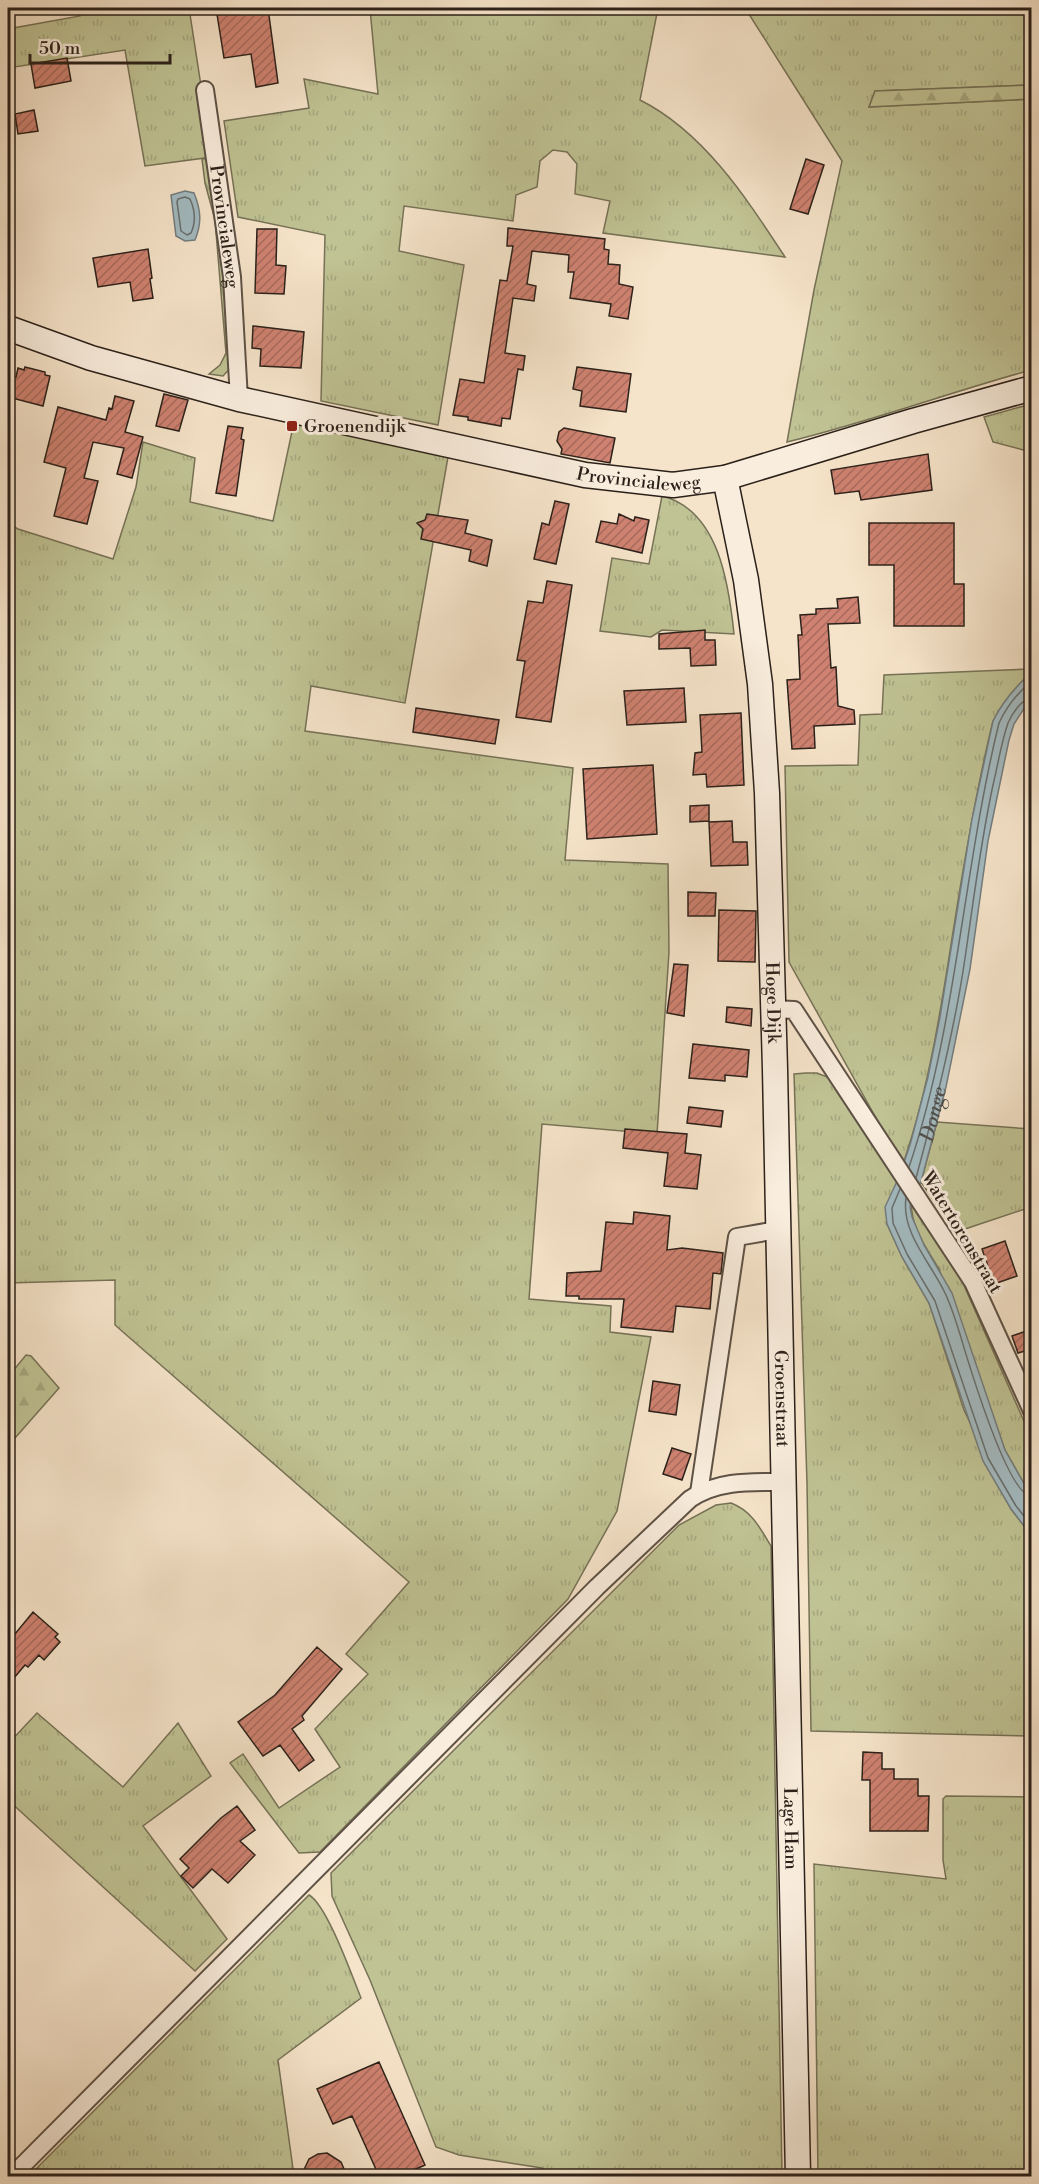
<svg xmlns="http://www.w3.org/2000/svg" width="1039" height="2184" viewBox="0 0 1039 2184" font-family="'Libre Bodoni',serif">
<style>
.grass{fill:url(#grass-tufts);stroke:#767257;stroke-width:1.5}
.forest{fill:url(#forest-firs);stroke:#767257;stroke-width:1.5}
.water{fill:#a3bbc2;stroke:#737d7f;stroke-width:1.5}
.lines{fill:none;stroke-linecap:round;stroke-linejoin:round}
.shore{stroke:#676e6e;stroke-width:1.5}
.building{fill:url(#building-hatch);stroke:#2b211a;stroke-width:1.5}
.street-casing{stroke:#5e5246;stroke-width:20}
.secondary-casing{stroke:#2b211a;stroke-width:27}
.street{stroke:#f9eddd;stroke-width:16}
.secondary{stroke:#f9eddd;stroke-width:24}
.poi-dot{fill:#8f2418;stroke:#f9eddd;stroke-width:2}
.labels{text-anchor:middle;stroke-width:6;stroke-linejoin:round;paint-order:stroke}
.street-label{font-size:18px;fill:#2b211a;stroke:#f9eddd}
.poi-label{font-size:18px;fill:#2b211a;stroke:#f9eddd;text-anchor:start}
.water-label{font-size:20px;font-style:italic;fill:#4f4f4c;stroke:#f9eddd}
</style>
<defs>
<pattern id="grass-tufts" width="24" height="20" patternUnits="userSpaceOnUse" patternTransform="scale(1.5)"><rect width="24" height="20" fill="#c0c394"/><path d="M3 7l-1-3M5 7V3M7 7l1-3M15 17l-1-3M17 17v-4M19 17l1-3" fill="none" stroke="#a5a77f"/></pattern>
<pattern id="forest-firs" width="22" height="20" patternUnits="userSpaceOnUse" patternTransform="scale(1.5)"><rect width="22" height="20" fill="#c0c394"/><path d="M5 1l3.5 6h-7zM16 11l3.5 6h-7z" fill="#a5a77f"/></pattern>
<pattern id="building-hatch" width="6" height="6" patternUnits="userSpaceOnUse" patternTransform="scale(1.5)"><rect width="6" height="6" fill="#cf8271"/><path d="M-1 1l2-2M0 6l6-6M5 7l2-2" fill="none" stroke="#a86a5c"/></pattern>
</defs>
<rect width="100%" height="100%" fill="#f6e4ca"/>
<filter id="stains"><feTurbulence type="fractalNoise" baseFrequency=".00333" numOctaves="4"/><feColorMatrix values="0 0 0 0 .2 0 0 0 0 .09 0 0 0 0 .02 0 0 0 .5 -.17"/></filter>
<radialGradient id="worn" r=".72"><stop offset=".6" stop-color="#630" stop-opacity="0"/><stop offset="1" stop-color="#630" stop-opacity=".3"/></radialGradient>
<!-- grass -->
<path class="grass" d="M79,8H189L212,157L145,166L125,50L8,68V29L80,16Z
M376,8H658L640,100C704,132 747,199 785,257L603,233L610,201L575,194L577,164L567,152L553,150L540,161L537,187L516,195L513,221L404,206L399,251L464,265L438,425L321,401L325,235L238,217L224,121L309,108L304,79L378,94L370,9Z
M725,8H1031V85L875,91L869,107L1031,99V370C950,392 870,422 787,442L814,290L842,161L747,11Z
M1031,404V452L993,442L984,417Z
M294,422L448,457L405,703L311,686L305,731L573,768L565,860L668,864L669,952L657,1134L542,1124L529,1299L611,1306L610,1332L651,1337L617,1511L568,1599L320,1852L299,1853L230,1763L243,1754L279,1808L340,1767L315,1729L368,1674L346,1654L409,1582L115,1325V1280L8,1283V523L18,529L113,559L136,487L143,442L195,458L190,502L273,521Z
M662,496C719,510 729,585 734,634L662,630L651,637L600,631L612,558L649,564Z
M1031,669V673C1015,687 1003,701 993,721C976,790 964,862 953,932C941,1009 929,1087 904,1161L881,1127L789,962L785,766L858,765L860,715L882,714L884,675Z
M806,1073H817L830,1078L869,1134L879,1155L888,1160L899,1177L887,1224L902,1257L929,1303L964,1410L1011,1509L1031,1535V1736L811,1731L807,1483L794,1074Z
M937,1122L1031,1129V1207L956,1232L921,1182Z
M912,1197L959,1274L1031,1437V1496L1005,1450L939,1269C926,1247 908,1224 912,1197Z
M731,1503C752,1511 760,1528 771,1546L782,2176H544L542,2168L459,2155L436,2147L370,1980L332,1896L331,1873L679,1525L716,1505Z
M37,1713L123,1787L178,1723L211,1776L143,1826L227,1939L195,1971L8,1800V1742L9,1743Z
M946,1796L1031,1797L1032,2156L1021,2176H818L814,1864L946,1879L943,1860V1799Z
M309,1895C327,1905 352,1976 361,1998L278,2060L294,2176H29Z"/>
<!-- forest -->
<path class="forest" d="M1031,85V99L869,107L875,91Z
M212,157L234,364L223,376L209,374L220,365L226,353L215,220L205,183L202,159Z
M26,1355L31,1356L59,1388L8,1446V1377Z"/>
<!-- water -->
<path class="water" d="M185,191L194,193C201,210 202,223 195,240L185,241L176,236L171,195Z
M1031,673V702L1023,710L1014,724L1009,740L988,841L970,969L946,1087L921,1182L912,1197L910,1207L912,1217L924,1245L952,1293L1005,1450L1031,1496V1535L1011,1509L983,1461L929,1303L902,1257L887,1224L885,1207L899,1177L910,1145L928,1077L940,1017L972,819L993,721C1003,701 1015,687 1031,673Z"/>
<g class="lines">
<!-- shore -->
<g class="shore">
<path d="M185,197L190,199C195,210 196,222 191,233L187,235L181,231L177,202L178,199Z"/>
<path d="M909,1167C957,1025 963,869 999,723C1007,706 1017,693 1032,681"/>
<path id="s1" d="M916,1178C935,1108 953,1037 964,965C973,905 980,845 993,785C998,765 1001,743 1008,723C1012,714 1021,699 1032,698"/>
<path d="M900,1189L892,1208L893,1223L907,1254L935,1301L988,1458L1016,1506L1032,1526"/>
<path d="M906,1198C901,1233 931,1263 945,1293C956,1316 962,1343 970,1367C977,1389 1010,1495 1032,1497"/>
</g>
</g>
<!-- building -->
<path class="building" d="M216,8H268L278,83L256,87L251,54L224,58Z
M67,58L71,81L35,88L31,64Z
M34,110L38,131L18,134L15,114Z
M806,159L824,165L808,214L790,209Z
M508,228L605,239L604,249L609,250L608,264L620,265L619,284L633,287L628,319L609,316L611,304L570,298L574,272H568L569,255L532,251L527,284L536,286L534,301L513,298L505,353L525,356L523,370L518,369L510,419L502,418L501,426L468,420V417L453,415L460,379L484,383L500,280L507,281L513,246H507Z
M257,229H277L276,265L286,266L284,294L255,293Z
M148,249L152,278L150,279L153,298L133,301L130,282L98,287L93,258Z
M253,326L304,332L301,368L260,366L261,349L252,348Z
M25,367L45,372V375L50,376L43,406L8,397V374L16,377L18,368L24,370Z
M577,367L631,374L626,412L580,406L582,391L573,389Z
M164,394L188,400L179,431L156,426Z
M115,396L134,401L125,432L143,437L132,478L117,474L124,448L93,442L84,478L98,481L87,524L54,516L66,468L44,462L58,407L106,420L109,408L112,409Z
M228,426L243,428L241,439L244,440L236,496L216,493Z
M564,428L615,438L610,463L561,454L562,449L557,441L559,432Z
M928,454L932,490L861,500L859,491L835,494L831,470Z
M555,501L569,504L556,564L534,559L542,523L549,525Z
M427,514L468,520L465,533L492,540L487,566L469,561L471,550L421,539L423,529L417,523L425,520Z
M619,514L634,521L635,517L649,520L642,553L596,542L601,521L617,524Z
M869,523H954V584H964V626H894V565H869Z
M547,581L572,585L551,722L516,717L525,661L517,660L528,601L543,603Z
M858,597L860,623L828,624L831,668L836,667L838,706L854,710L855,724L814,726L815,748L792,749L787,680L800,679L798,635H802L800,615L816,614V609L838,608L837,599Z
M705,630V640H715L716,665L691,666L690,648L659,649V634Z
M684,688L686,722L627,725L624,691Z
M416,708L499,720L495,744L413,732Z
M741,713L744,785L707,787L706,774L693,775L695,753L702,752L700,715Z
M653,765L657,834L587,839L583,769Z
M709,805V821L690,822V806Z
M732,821L733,842H747L748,865L711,866L709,822Z
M688,892L716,893L715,916H688Z
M719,910L756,911L755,962L718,961Z
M674,964L688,965L684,1016L667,1013Z
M727,1007L752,1009L751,1026L726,1022Z
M693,1044L749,1050L747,1077L725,1075V1081L689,1078Z
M689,1107L723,1111L721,1127L687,1123Z
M625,1129L687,1134L685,1153L701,1155L697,1189L664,1186L668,1153L623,1148Z
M634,1212L670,1216L667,1250L682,1248L723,1253L721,1274L713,1273L710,1309L676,1306L673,1332L621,1327L624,1299H579V1296H566L567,1273L601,1271L606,1222L633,1224Z
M1005,1241L1017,1276L994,1284L982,1249Z
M1032,1329V1349L1018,1353L1012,1336Z
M653,1381L680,1385L676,1415L649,1411Z
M672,1448L691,1454L682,1480L663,1474Z
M33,1612L58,1634L55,1637L60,1642L44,1660L39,1655L28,1667L25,1665L8,1685V1627L15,1634Z
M317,1647L342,1669L302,1716L304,1720L292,1729L314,1760L299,1771L280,1745L263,1756L238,1722L275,1695Z
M863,1752L882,1753V1769H894V1779H918V1796H929L928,1831H870V1780H862Z
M237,1806L255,1830L240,1841L255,1855L228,1883L212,1869L193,1888L181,1876L189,1868L180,1859L221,1818Z
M379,2062L425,2165L400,2176H379L352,2116L333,2124L317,2089Z
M327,2153L341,2162L347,2176H301L309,2159L318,2154Z"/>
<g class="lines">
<defs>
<g id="street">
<path id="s2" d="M205,90L232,277L239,399"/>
<path d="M772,1009L794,1010L973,1282L1032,1411"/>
<path d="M699,1493L737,1237L777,1230"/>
<path d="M12,2176L597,1587L690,1499C718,1480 752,1482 784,1482"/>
</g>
<g id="secondary">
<path id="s3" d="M8,328L91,358L239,399L585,475L673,485L725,478L913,421L1032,388"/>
<path id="s4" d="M725,478L746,580L760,684L767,793L775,1069L798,2176"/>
</g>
</defs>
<!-- street casing -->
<use href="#street" class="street-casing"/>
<!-- secondary casing -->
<use href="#secondary" class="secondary-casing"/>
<!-- street -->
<use href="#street" class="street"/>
<!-- secondary -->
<use href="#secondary" class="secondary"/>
</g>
<!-- markers -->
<rect class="poi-dot" x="286" y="420" width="12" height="12" rx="3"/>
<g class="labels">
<!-- street labels -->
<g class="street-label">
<text dy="6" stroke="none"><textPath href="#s2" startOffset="138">Provincialeweg</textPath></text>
<text dy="6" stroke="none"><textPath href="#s3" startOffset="650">Provincialeweg</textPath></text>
<text dy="6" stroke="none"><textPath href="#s4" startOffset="528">Hoge Dijk</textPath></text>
<text transform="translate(962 1232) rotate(59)" y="6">Watertorenstraat</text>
<text dy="6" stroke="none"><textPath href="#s4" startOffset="924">Groenstraat</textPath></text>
<text dy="6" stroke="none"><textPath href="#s4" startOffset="1354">Lage Ham</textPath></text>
</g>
<!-- poi labels -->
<g class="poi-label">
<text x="304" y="432">Groenendijk</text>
</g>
<!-- water labels -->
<g class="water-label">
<text dy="7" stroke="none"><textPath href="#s1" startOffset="66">Donge</textPath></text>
</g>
</g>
<!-- margin -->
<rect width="1039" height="2184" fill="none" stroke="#f6e4ca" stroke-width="30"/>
<rect x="9" y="9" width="1021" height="2166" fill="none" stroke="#2b211a" stroke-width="3"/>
<rect x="15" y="15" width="1009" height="2154" fill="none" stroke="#2b211a" stroke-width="1.5"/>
<!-- scale -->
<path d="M30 54v9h140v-9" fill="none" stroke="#2b211a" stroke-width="3"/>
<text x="39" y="54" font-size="18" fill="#2b211a" stroke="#f9eddd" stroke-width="4.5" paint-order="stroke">50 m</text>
<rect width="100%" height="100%" filter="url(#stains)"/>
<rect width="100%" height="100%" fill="url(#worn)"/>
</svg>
